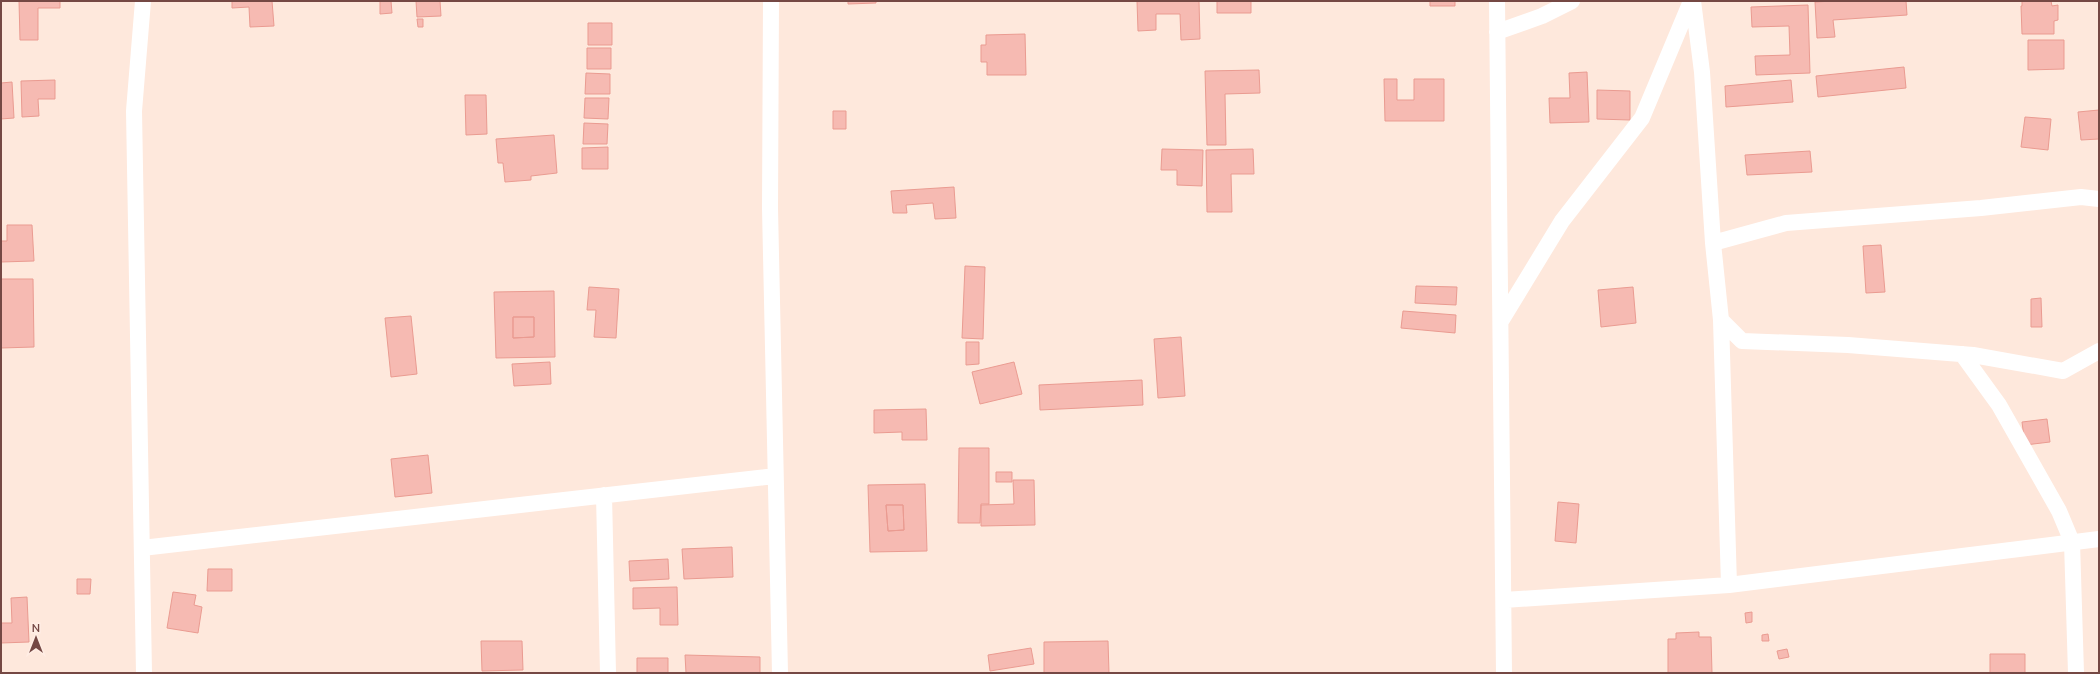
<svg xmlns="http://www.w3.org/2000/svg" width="2100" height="674" viewBox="0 0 2100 674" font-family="Mulish,sans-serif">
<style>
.building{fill:#f6bab2;stroke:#ea9b91;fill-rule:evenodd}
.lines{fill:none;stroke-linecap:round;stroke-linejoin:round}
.street{stroke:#fff;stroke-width:16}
</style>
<rect width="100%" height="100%" fill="#fee8dc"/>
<!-- building -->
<path class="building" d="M19,1H60V8H38V40H20Z
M232,1H272L274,26L250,27L249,7L232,8Z
M380,1H391L392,13L380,14Z
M416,1H440L441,16L417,17Z
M848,1H876V3L848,4Z
M1137,1H1199L1200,39L1181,40L1180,14H1156V30L1138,31Z
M1217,1H1251V13H1217Z
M1430,1H1455V6H1430Z
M1833,1H1906L1907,15L1833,20L1835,37L1817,38L1815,2Z
M2022,1H2051L2052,6L2058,5V20L2054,21V34H2022L2021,6H2022Z
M1808,5L1810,73L1756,75L1755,56L1790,55L1789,26L1752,27L1751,7Z
M417,19H423V27H418Z
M588,23H612V45H588Z
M1025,34L1026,75H987V62H981V45H986V35Z
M2028,40H2064V69L2028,70Z
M587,48H611V69H587Z
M1904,67L1906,88L1818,97L1816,76Z
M1259,70L1260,93L1225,94L1226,145H1207L1205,71Z
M1587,72L1589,122L1550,123L1549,98H1570L1569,73Z
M586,73L610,74V94H585Z
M1384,79H1397V100H1414V79H1444V121H1385Z
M55,80V99H38L39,116L22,117L21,81Z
M1791,80L1793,102L1726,107L1725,86Z
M12,82L14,118L1,119V83Z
M1597,90L1630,91V120L1597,119Z
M465,95H486L487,134L466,135Z
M585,98H609L608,119L584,118Z
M2099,110V139L2081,140L2078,112Z
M833,111H846V129H833Z
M2025,117L2051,119L2048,150L2021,147Z
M584,123L608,124L607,144H583Z
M554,135L557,173L531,176V180L505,182L503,163H498L496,139Z
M608,147V169H582V148Z
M1162,149L1203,150L1202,186L1177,185V170H1161Z
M1253,149L1254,174H1231L1232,212H1207L1206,150Z
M1810,151L1812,172L1747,175L1745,155Z
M954,187L956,218L935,219L933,203L906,205L907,213H893L891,191Z
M7,225H32L34,261L1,262V241H7Z
M1881,245L1885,292L1866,293L1863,246Z
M965,266L985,267L983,339L962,338Z
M1,279H33L34,347L1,348Z
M1416,286L1457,287L1456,305L1415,303Z
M589,287L619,289L616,338L594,337L596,310H587Z
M1633,287L1636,323L1601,327L1598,290Z
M554,291L555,357L496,358L494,292ZM513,317H534V337L513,338Z
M2041,298L2042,327H2031V299Z
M1403,311L1456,315L1455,333L1401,328Z
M411,316L417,374L391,377L385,318Z
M513,317H534V337L513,338Z
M1181,337L1185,396L1158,398L1154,339Z
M966,342H979V364L966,365Z
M550,362L551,384L514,386L512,364Z
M1014,362L1022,394L980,404L972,372Z
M1142,380L1143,405L1040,410L1039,385Z
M926,409L927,440H902V432L874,433V410Z
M2047,419L2050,442L2025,445L2022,422Z
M959,448H989V504H981L980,523H958Z
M428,455L432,493L395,497L391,459Z
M996,472H1012V482H996Z
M1013,480H1034L1035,525L981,526V505L1014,504Z
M925,484L927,551L870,552L868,485ZM886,505H903L904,530L888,531Z
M1558,502L1579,504L1576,543L1555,541Z
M886,505H903L904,530L888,531Z
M732,547L733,577L684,579L682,549Z
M668,559L669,579L630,581L629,561Z
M208,569H232V591H207Z
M77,579H91L90,594H77Z
M677,587L678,625H660V608L633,609V588Z
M173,592L196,595L194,605L202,607L198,633L167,628Z
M27,597L29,642L1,643V623H12L11,598Z
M1752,612V622L1746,623L1745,613Z
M1699,632V637H1711L1712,673H1668V639H1676V633Z
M1768,634L1769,641H1762V635Z
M481,641H522L523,670L482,671Z
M1108,641L1109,673H1044V642Z
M1031,648L1034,664L990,671L988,655Z
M1787,649L1789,657L1779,659L1777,651Z
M1990,654H2025V673H1990Z
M685,655L760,657V673H686Z
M637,658H668V673H637Z"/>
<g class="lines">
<!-- street -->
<path class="street" d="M143,1L134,111L144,673
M771,1L770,208L780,673
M1497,1L1504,673
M1693,1L1702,72L1713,243L1721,320L1729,585
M1497,32L1542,16L1572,1
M1713,243L1786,223L1981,208L2081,197L2099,199
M1721,320L1742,341L1848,345L1973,355L2063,371L2099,351
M1501,321L1562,221L1642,118L1691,1
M1962,354L1999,405L2059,511L2072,542L2076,673
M604,495L608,673
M142,548L775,476
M1504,600L1729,585L2099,539"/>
</g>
<!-- border -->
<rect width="2100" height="674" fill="none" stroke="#754844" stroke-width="4"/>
<!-- north arrow -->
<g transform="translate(36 638)" stroke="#ffede4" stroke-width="3" paint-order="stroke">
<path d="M0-3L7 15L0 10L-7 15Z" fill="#754844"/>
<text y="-6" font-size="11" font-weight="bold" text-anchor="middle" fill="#754844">N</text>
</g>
</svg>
